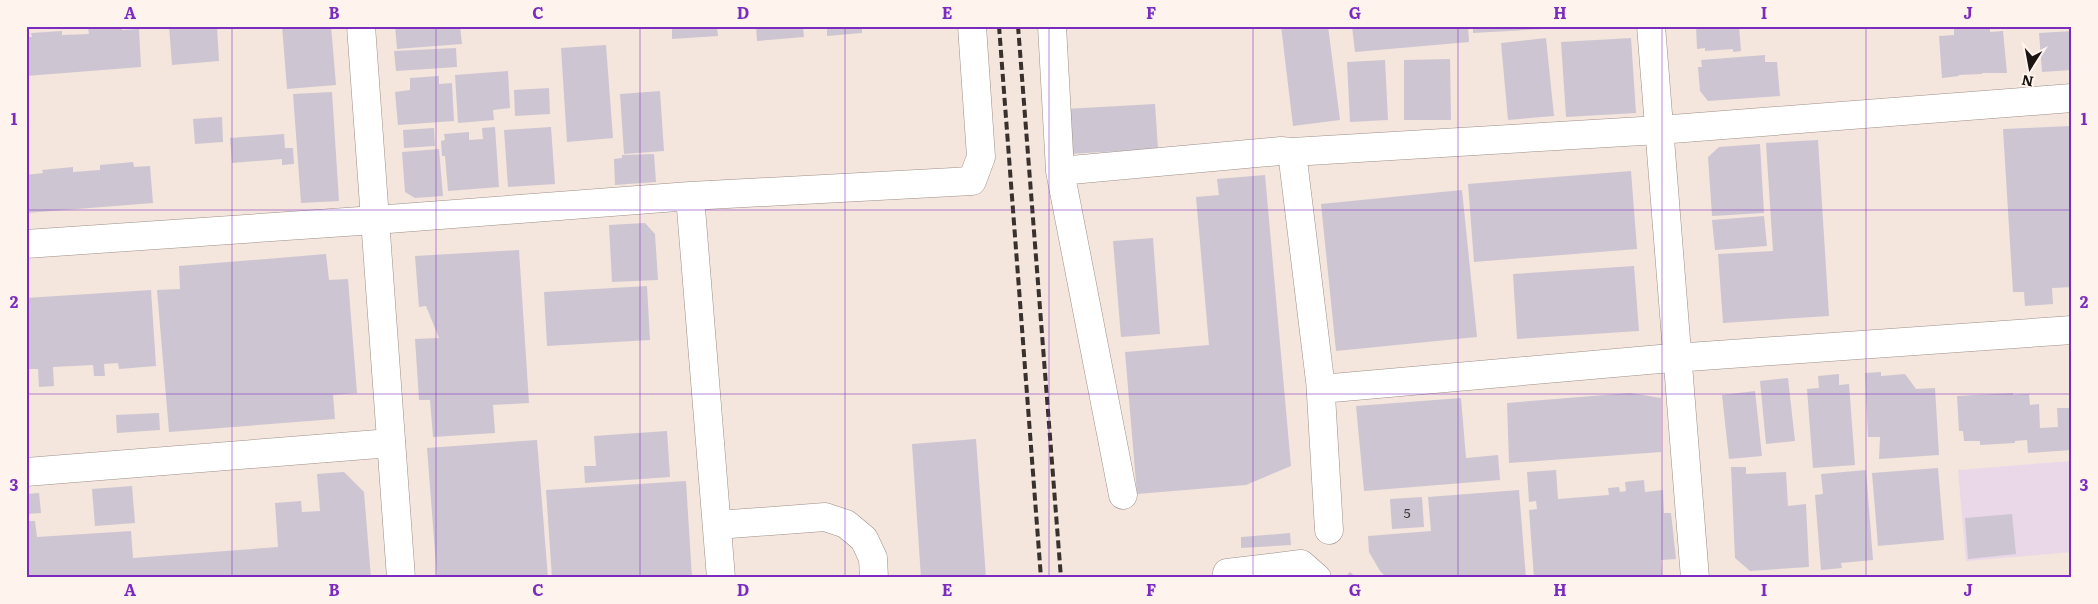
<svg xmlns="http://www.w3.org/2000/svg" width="2098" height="604" viewBox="0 0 2098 604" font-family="Literata,serif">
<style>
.commercial{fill:#ead8e8}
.building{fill:#cdc6d2}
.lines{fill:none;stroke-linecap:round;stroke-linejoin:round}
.street-casing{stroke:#9d8f88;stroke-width:29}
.secondary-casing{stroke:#9d8f88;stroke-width:29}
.street{stroke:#fff;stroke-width:28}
.secondary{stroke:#fff;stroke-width:28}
.rail{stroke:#38312e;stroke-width:4;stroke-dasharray:8 4;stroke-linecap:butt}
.grid{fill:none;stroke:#7b2cbf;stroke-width:1;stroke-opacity:0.55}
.labels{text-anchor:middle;stroke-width:4;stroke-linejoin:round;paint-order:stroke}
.number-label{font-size:14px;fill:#464042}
.neatline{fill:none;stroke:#7b2cbf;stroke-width:2}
.grid-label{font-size:16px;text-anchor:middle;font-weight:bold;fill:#7b2cbf}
</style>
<rect width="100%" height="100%" fill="#f4e5dd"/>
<!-- commercial -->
<path class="commercial" d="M2071,461L2072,552L1966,561L1958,470Z"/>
<!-- building -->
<path class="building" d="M122,26V30L139,29L141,67L26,76V37H32L31,33L62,31V35L89,34L88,28Z
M169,26H217L219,61L172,65Z
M282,26H331L336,85L287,89Z
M395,26H460L462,44L397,49Z
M672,26H717L718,36L672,39Z
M756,26H803L804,37L757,41Z
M827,26H862V33L827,36Z
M1281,26H1328L1340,120L1293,126Z
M1352,26H1468L1469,42L1355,52Z
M1473,26H1561V28L1473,33Z
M1696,26H1739L1741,51L1733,52V49L1705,51V48L1697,49Z
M1954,26H1990V32L2003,31L2007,73H1982V74L1958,75L1959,76L1942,78L1939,36L1954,35Z
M2072,31V70L2042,72L2039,33Z
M1546,38L1554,116L1508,120L1501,43Z
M1631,38L1636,113L1566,117L1561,42Z
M606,45L613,138L567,142L561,48Z
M456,48L457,67L396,71L394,51Z
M1765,55V62H1777L1780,96L1708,101L1700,91L1698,67H1702L1701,60Z
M1450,59L1451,120H1404V60Z
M1385,60L1388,120L1350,122L1347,62Z
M508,71L510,108L493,110L494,120L458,123L455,75Z
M439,76V84L452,83L454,121L398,125L395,92L410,90V78Z
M549,88L550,114L515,116L514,90Z
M660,91L664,151L624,154L620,94Z
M332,92L339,201L301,203L293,94Z
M1155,104L1158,149L1067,154L1065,109Z
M222,117L223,142L195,144L193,119Z
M2071,126L2072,287L2052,288L2053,304L2025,306L2024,292H2013L2003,129Z
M495,127L499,187L448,191L445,156H442L441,141L445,140L444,134L469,132V140L483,139L482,128Z
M551,127L555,184L508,187L504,130Z
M434,128L435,146L404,148L403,130Z
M284,134L285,148H293L294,164L282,165V159L232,163L230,138Z
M1818,140L1829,316L1723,323L1718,254L1773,251L1766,143Z
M1760,144L1764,213L1712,216L1708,157L1719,147Z
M439,149L443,196L415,198L405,192L402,152Z
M654,154L656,182L615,185L614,159L622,158V155Z
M133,162L134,167L150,166L153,203L26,213V175L43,173L42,170L73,167V172L100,170V165Z
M1631,171L1637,249L1474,262L1468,184Z
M1265,175L1291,466L1246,485L1137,494L1125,352L1209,345L1196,197L1219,195L1217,179Z
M1462,190L1477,337L1336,351L1321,204Z
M1764,216L1767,246L1715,250L1712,220Z
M645,223L655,234L658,280L612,282L609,225Z
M1153,238L1160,334L1121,337L1113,241Z
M519,250L529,403L493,405L495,433L433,437L430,400H419L415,339L439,338L426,306L419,307L415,256Z
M326,254L329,280L348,279L357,393L333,395L335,419L169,432L157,290L180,289L179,266Z
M1634,266L1639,331L1517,339L1513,274Z
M647,286L650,340L547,346L544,292Z
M151,290L156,366L119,369L118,363L104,364L105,376H94L93,365L53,367L54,386L39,387L38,369H26V298Z
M1881,372V376L1905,374L1916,389L1935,388L1939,455L1879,459L1880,437H1868L1865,373Z
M1839,374V385L1849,384L1855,465L1813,468L1807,389L1819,388L1818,376Z
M1788,378L1795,441L1766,444L1760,381Z
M1755,391L1762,456L1729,459L1722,395Z
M1630,393L1661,398V452L1509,463L1507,403Z
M2013,393V395L2029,394L2030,405L2039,404L2040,428L2058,427L2057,408H2072V450L2028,453L2027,440L2015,441V443L1980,445V441H1964L1963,431H1959L1957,396Z
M1461,398L1466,458L1498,455L1500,480L1364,491L1356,406Z
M159,413L160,430L117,433L116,415Z
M667,431L670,477L585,483L584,466H596L594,436Z
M976,439L986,578H921L912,444Z
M537,440L548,578H437L427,448Z
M1731,467H1746V474L1786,472L1788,506L1806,504L1809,567L1750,571L1735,558Z
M1938,468L1944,540L1878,546L1872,473Z
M1556,470L1558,499L1609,495L1608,488L1619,487L1620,492L1626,491L1625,482L1644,480L1645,492L1663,490L1664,513H1671L1676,559L1661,560L1662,578H1534L1529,510L1537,509L1536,501L1529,502L1527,472Z
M1866,470L1873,560L1841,563L1842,568L1821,570L1815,495L1823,494L1821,474Z
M344,472L364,492L371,578H26V521H35L37,537L131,531L133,558L278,547L275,503L301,501L302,512L320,511L317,474Z
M686,481L692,578H552L546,490Z
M132,486L135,523L95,526L92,489Z
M1519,490L1526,578H1387L1380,571L1369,552L1368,536L1431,531L1428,497Z
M39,493L41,513L26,514V494Z
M1422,497L1424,527L1392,529L1390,499Z
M2012,514L2016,554L1968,559L1965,518Z
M1290,533L1291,545L1241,548V537Z
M1350,572L1357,578H1344Z"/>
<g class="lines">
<defs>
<path id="street" d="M1052,26L1060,171L1123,495
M1292,152L1321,389L1660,359L2072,330
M1060,171L1281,151L1292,152L1659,130L2072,98
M690,196L721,578
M375,220L690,196L972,181L981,157L972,26
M1320,378L1329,530
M26,472L391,443
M717,525L825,517L846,524L864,539L873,558L874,578"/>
<path id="secondary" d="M361,26L401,578
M1651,26L1695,578
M26,244L375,220
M1228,578L1227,573L1301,564L1317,578"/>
</defs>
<!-- street casing -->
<use href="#street" class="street-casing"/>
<!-- secondary casing -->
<use href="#secondary" class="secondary-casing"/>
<!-- street -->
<use href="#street" class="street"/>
<!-- secondary -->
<use href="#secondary" class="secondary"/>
<!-- rail -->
<path class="rail" d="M999,26L1041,578
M1018,26L1061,578"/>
</g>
<!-- grid -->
<path class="grid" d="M232,26V578M436,26V578M640,26V578M845,26V578M1049,26V578M1253,26V578M1458,26V578M1662,26V578M1866,26V578M26,210H2072M26,394H2072"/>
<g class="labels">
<!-- number labels -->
<g class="number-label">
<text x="1407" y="518">5</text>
</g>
</g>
<!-- border -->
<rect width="2098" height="604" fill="none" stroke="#fff3ed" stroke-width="55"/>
<!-- north arrow -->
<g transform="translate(2030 68) rotate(191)" stroke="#fff3ed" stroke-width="4" paint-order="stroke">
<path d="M0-4L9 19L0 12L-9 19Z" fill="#191412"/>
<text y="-8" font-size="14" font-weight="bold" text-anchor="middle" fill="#191412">N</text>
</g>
<rect x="28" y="28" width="2042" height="548" class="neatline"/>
<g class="grid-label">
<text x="130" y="19">A</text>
<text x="334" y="19">B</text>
<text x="538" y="19">C</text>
<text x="743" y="19">D</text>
<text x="947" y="19">E</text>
<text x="1151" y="19">F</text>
<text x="1355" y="19">G</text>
<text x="1560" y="19">H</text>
<text x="1764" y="19">I</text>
<text x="1968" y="19">J</text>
<text x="14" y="125">1</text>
<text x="2084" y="125">1</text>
<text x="14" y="308">2</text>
<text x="2084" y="308">2</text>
<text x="14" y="491">3</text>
<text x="2084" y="491">3</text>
<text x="130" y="596">A</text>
<text x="334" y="596">B</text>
<text x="538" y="596">C</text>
<text x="743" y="596">D</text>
<text x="947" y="596">E</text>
<text x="1151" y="596">F</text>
<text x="1355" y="596">G</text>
<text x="1560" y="596">H</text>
<text x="1764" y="596">I</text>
<text x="1968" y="596">J</text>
</g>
</svg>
